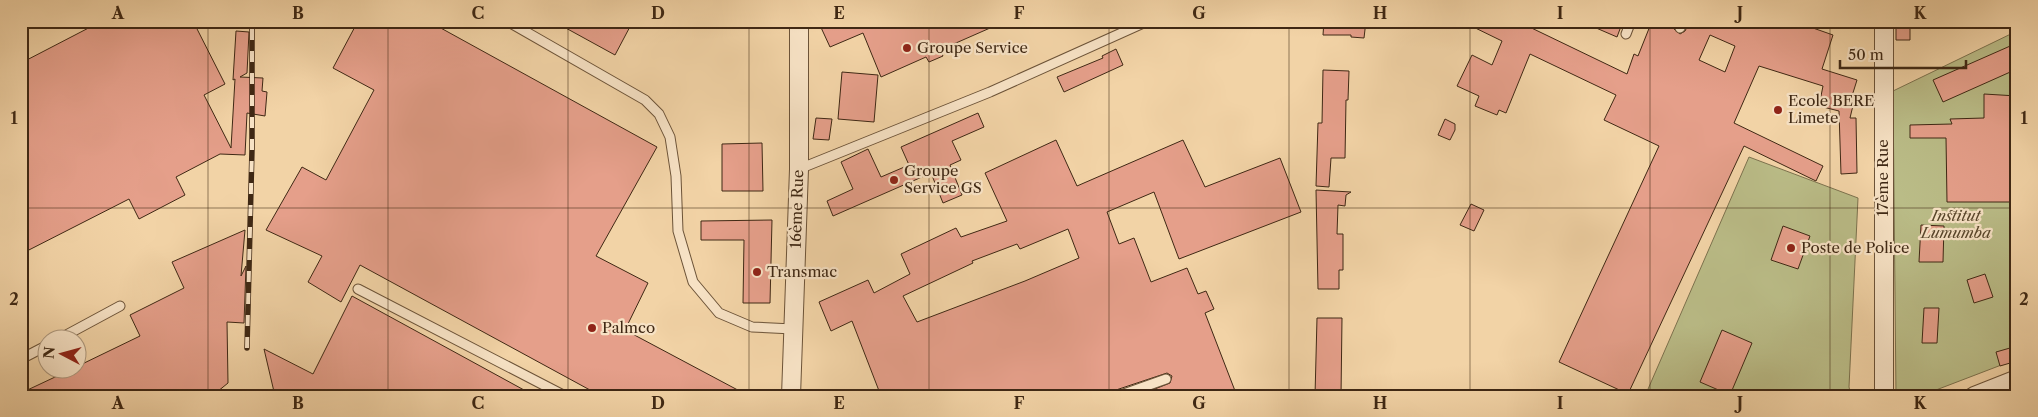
<svg xmlns="http://www.w3.org/2000/svg" width="2038" height="417" viewBox="0 0 2038 417" font-family="'Libre Caslon Text',serif">
<style>
.green{fill:#babc87;stroke:#7c724e}
.building{fill:#e59f8a;stroke:#3f2814;fill-rule:evenodd}
.lines{fill:none;stroke-linecap:round;stroke-linejoin:round}
.service-casing{stroke:#6c5338;stroke-width:11}
.minor-casing{stroke:#6c5338;stroke-width:20}
.service{stroke:#f7e2c5;stroke-width:9}
.minor{stroke:#f7e2c5;stroke-width:18}
.rail-casing{stroke:#3f2814;stroke-width:5.5}
.rail{stroke:#f7e2c5;stroke-width:4;stroke-dasharray:11;stroke-linecap:butt}
.grid{fill:none;stroke:#3f2814;stroke-width:1;stroke-opacity:0.55}
.poi-dot{fill:#8f2418;stroke:#f7e2c5;stroke-width:2}
.labels{text-anchor:middle;stroke-width:4.5;stroke-linejoin:round;paint-order:stroke}
.poi-label{font-size:15px;fill:#3f2814;stroke:#f7e2c5;text-anchor:start}
.street-label{font-size:15px;fill:#3f2814;stroke:#f7e2c5}
.park-label{font-size:15px;font-style:italic;fill:#58462b;stroke:#f7e2c5}
.neatline{fill:none;stroke:#3f2814;stroke-width:2}
.grid-label{font-size:16px;text-anchor:middle;font-weight:bold;fill:#3f2814}
</style>
<rect width="100%" height="100%" fill="#f2d3a6"/>
<filter id="stains"><feTurbulence type="fractalNoise" baseFrequency=".004" numOctaves="4"/><feColorMatrix values="0 0 0 0 .2 0 0 0 0 .09 0 0 0 0 .02 0 0 0 .5 -.17"/></filter>
<radialGradient id="worn" r=".72"><stop offset=".6" stop-color="#630" stop-opacity="0"/><stop offset="1" stop-color="#630" stop-opacity=".3"/></radialGradient>
<!-- green -->
<path class="green" d="M2017,31V359L1936,390L1896,396L1893,91Z
M1749,157L1858,198L1849,387L1851,396H1645Z"/>
<!-- building -->
<path class="building" d="M102,21H193L225,84L204,95L231,148L235,79L233,80L236,31L249,32L247,73L240,77L263,78L262,91L267,92L265,116L247,113L245,155L220,154L176,177L185,195L139,219L129,199L21,254V63Z
M358,21H428L657,147L596,256L648,283L625,330L749,396H601L360,265L341,302L308,282L322,256L266,230L302,167L326,180L374,90L333,68Z
M553,21H633L615,55Z
M818,21H1006L940,50L943,56L929,62L926,57L881,77L863,33L830,47Z
M1324,21H1366L1364,38L1351,37V35H1323Z
M1461,21H1517L1627,74L1634,54L1638,56L1652,21H1677L1674,29L1680,34L1685,31L1690,21H1793L1833,35L1822,69L1857,80L1852,96L1855,97L1850,118H1856L1857,173L1841,174L1839,111L1819,106L1823,86L1759,66L1734,123L1823,166L1816,181L1744,146L1628,394L1559,362L1659,146L1604,120L1616,95L1530,54L1506,113L1499,110L1497,115L1475,106L1479,96L1457,86L1472,55L1492,65L1502,41ZM1710,35L1735,46L1725,72L1699,60Z
M1580,21H1623L1617,37Z
M1896,21H1910V40H1896Z
M2017,43V69L1943,102L1933,80Z
M1116,49L1123,65L1064,92L1057,77L1103,58L1102,56Z
M1323,70L1349,71L1348,100H1346L1345,158H1331L1329,187L1316,186L1318,123H1322Z
M842,72L878,75L874,122L838,119Z
M1984,94L2017,96V202H1947L1946,138H1910V125L1952,124L1950,119L1984,118Z
M978,113L984,127L952,141L961,160L950,165L962,195L943,203L931,173L833,216L827,201L853,189L841,162L868,149L881,177L909,165L901,147Z
M816,118L832,119L829,140L813,139Z
M1445,119L1455,124V130L1450,140L1438,135Z
M1056,140L1077,186L1183,140L1205,187L1280,158L1301,212L1179,259L1154,192L1107,212L1119,244L1134,238L1151,282L1187,268L1198,294L1206,291L1214,309L1205,313L1237,396H1137L1170,383L1172,376L1167,373L1116,390L1112,396H881L852,321L831,331L819,302L868,280L874,293L910,274L901,254L956,228L961,237L1007,221L985,173ZM1068,229L1079,258L1025,281L917,322L903,296L973,263L972,261L1017,244L1020,249Z
M762,143L763,191H722V144Z
M1316,190L1351,192L1346,195L1345,206L1338,205L1337,234H1343V270H1339V289H1318Z
M1471,204L1484,210L1474,231L1460,225Z
M772,220L770,303H743L744,240H701V221Z
M1921,225L1944,226L1943,262H1919Z
M1783,226L1810,236L1798,269L1771,260Z
M245,230L241,276L246,266L244,323L227,322L228,383L212,396H21V393L70,370H78V366L140,336L130,315L184,288L172,262Z
M1985,274L1993,297L1974,303L1967,280Z
M352,296L535,396H275L264,349L313,374Z
M1924,308H1939L1937,343H1922Z
M1317,318H1342L1341,396H1315Z
M1722,330L1752,343L1730,395L1700,382Z
M2017,346V361L2000,366L1996,352Z"/>
<g class="lines">
<defs>
<path id="service" d="M507,21L645,100L659,114L670,137L676,176L678,231L693,282L719,313L752,327L793,329
M1680,28L1684,21
M1626,34L1631,21
M799,169L990,92L1148,21
M358,289L565,396
M57,340L120,306
M21,359L48,345
M1118,396L1166,379"/>
<path id="minor" d="M1884,21V396
M791,396L799,169V21
M1974,396L2017,379"/>
</defs>
<!-- service casing -->
<use href="#service" class="service-casing"/>
<!-- minor casing -->
<use href="#minor" class="minor-casing"/>
<!-- service -->
<use href="#service" class="service"/>
<!-- minor -->
<use href="#minor" class="minor"/>
<defs>
<path id="rail" d="M247,348L252,149V21"/>
</defs>
<!-- rail casing -->
<use href="#rail" class="rail-casing"/>
<!-- rail -->
<use href="#rail" class="rail"/>
</g>
<!-- grid -->
<path class="grid" d="M208,21V396M388,21V396M568,21V396M749,21V396M929,21V396M1109,21V396M1289,21V396M1470,21V396M1650,21V396M1830,21V396M21,208H2017"/>
<!-- markers -->
<g class="poi-dot">
<circle cx="907" cy="48" r="5"/>
<circle cx="1778" cy="110" r="5"/>
<circle cx="894" cy="180" r="5"/>
<circle cx="1791" cy="248" r="5"/>
<circle cx="757" cy="272" r="5"/>
<circle cx="592" cy="328" r="5"/>
</g>
<g class="labels">
<!-- poi labels -->
<g class="poi-label">
<text x="917" y="53">Groupe Service</text>
<text x="1788" y="106">Ecole BERE<tspan x="1788" dy="17">Limete</tspan></text>
<text x="904" y="176">Groupe<tspan x="904" dy="17">Service GS</tspan></text>
<text x="1801" y="253">Poste de Police</text>
<text x="767" y="277">Transmac</text>
<text x="602" y="333">Palmco</text>
</g>
<!-- street labels -->
<g class="street-label">
<text transform="translate(1883 178) rotate(-90)" y="5">17ème Rue</text>
<text transform="translate(797 209) rotate(-88)" y="5">16ème Rue</text>
</g>
<!-- park labels -->
<g class="park-label">
<text x="1956" y="221">Institut<tspan x="1956" dy="17">Lumumba</tspan></text>
</g>
</g>
<!-- margin -->
<rect width="2038" height="417" fill="none" stroke="#f2d3a6" stroke-width="55"/>
<!-- north arrow -->
<g transform="translate(62 354) rotate(276)"><circle r="24" fill="#f7e2c5" stroke="#ad987e"/>
<path d="M0-4L9 19L0 12L-9 19Z" fill="#8f2418"/>
<text y="-8" font-size="14" font-weight="bold" text-anchor="middle" fill="#3f2814">N</text>
</g>
<!-- scale -->
<path d="M1840 60v8h126v-8" fill="none" stroke="#3f2814" stroke-width="2.5"/>
<text x="1848" y="60" font-size="15" fill="#3f2814" stroke="#f7e2c5" stroke-width="4" paint-order="stroke">50 m</text>
<rect x="28" y="28" width="1982" height="362" class="neatline"/>
<g class="grid-label">
<text x="118" y="19">A</text>
<text x="298" y="19">B</text>
<text x="478" y="19">C</text>
<text x="658" y="19">D</text>
<text x="839" y="19">E</text>
<text x="1019" y="19">F</text>
<text x="1199" y="19">G</text>
<text x="1380" y="19">H</text>
<text x="1560" y="19">I</text>
<text x="1740" y="19">J</text>
<text x="1920" y="19">K</text>
<text x="14" y="124">1</text>
<text x="2024" y="124">1</text>
<text x="14" y="305">2</text>
<text x="2024" y="305">2</text>
<text x="118" y="409">A</text>
<text x="298" y="409">B</text>
<text x="478" y="409">C</text>
<text x="658" y="409">D</text>
<text x="839" y="409">E</text>
<text x="1019" y="409">F</text>
<text x="1199" y="409">G</text>
<text x="1380" y="409">H</text>
<text x="1560" y="409">I</text>
<text x="1740" y="409">J</text>
<text x="1920" y="409">K</text>
</g>
<rect width="100%" height="100%" filter="url(#stains)"/>
<rect width="100%" height="100%" fill="url(#worn)"/>
</svg>
